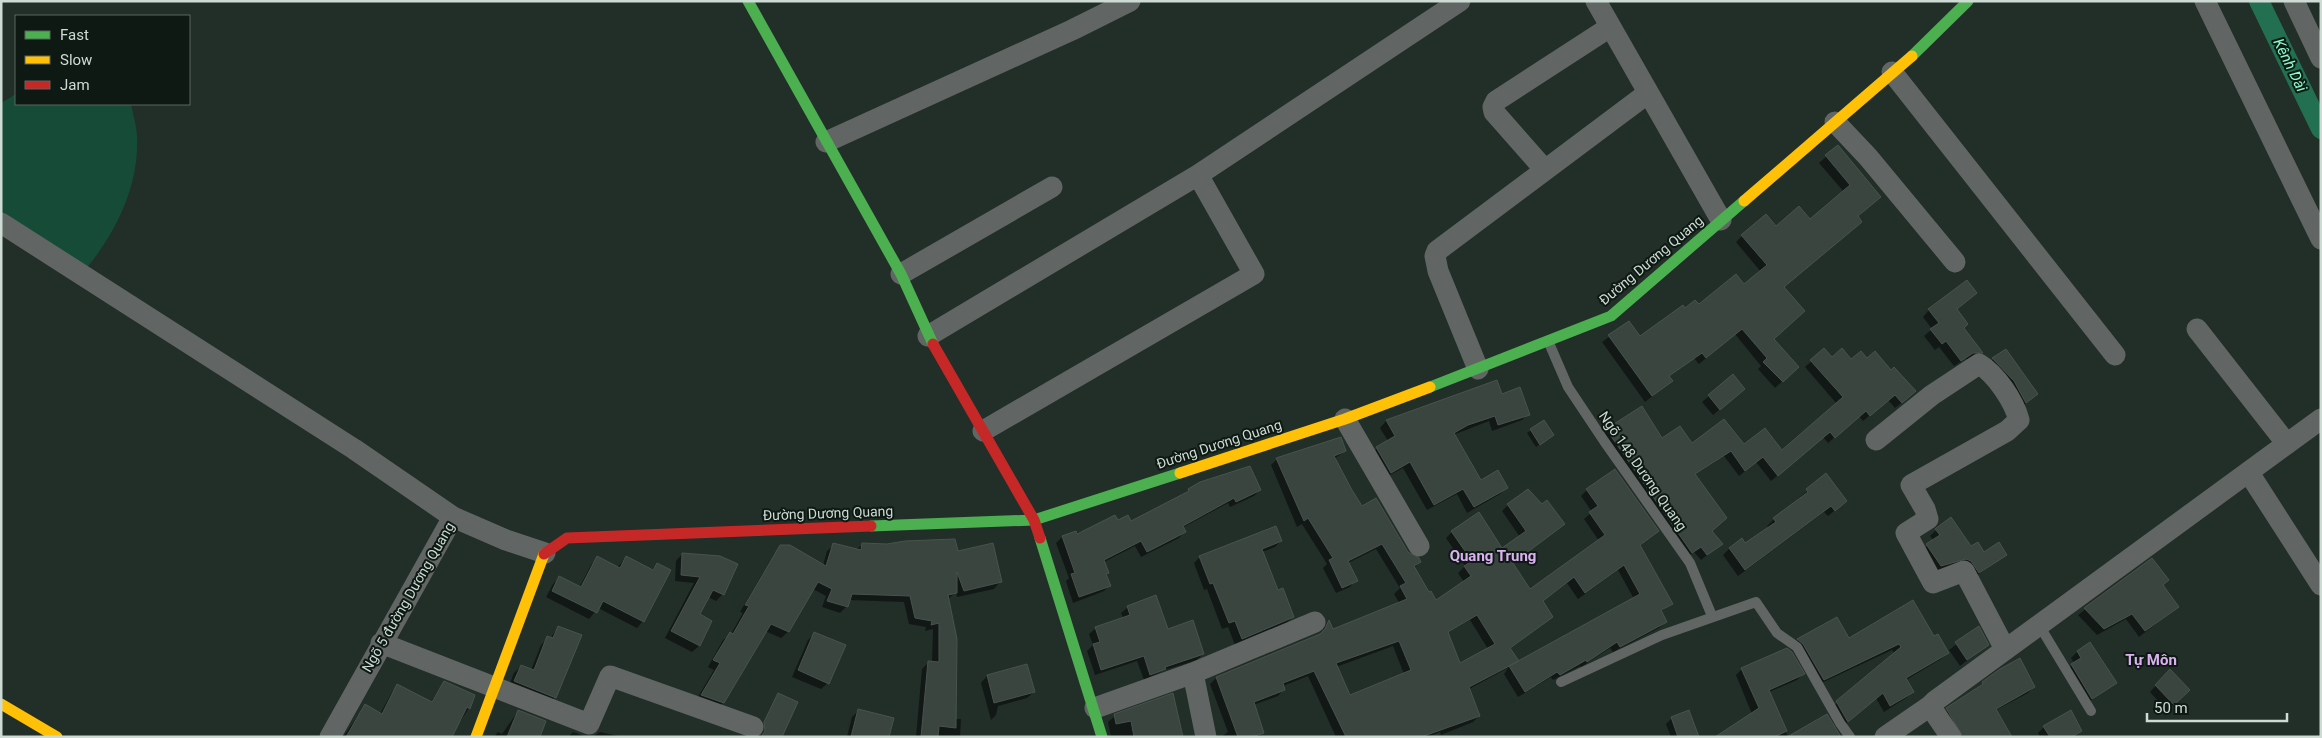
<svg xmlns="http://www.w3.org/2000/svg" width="2322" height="738" viewBox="0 0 2322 738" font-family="Roboto,sans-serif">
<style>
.green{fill:#164b38}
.shadow{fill:#0007;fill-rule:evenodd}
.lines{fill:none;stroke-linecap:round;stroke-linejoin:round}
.canal{stroke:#226f52;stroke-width:20}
.building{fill:#3a4540;stroke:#48534d;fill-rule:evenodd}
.lane{stroke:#616664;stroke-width:10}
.street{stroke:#616664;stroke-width:21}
.fast{stroke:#4caf50;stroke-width:11}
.slow{stroke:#ffc107;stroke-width:11}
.jam{stroke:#c62828;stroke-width:11}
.labels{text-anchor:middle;stroke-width:4;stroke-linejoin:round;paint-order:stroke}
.street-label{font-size:14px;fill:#cddbd4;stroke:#0e1914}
.water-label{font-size:15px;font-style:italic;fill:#8dfbcb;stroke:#0e1914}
.neighbourhood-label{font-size:15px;font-weight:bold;fill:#dbb1f1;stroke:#0e1914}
</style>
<rect width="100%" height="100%" fill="#222e28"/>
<!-- green -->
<path class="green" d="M16,94V104H131C133,115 137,127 137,138C139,187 115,234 85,270L1,217V103Z"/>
<!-- shadow -->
<path class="shadow" d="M1838,146L1879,197L1783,288L1772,340L1791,373L1775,388L1758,369L1761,366L1735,334L1699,364L1694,358L1668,377L1671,381L1645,402L1602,342L1629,322L1640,338L1685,309L1699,306L1744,286L1761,272L1736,242L1742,236L1809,221L1844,192L1819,163Z
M1976,293L1956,310L1963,328L1981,352L1975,359H1965L1954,366L1939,347L1935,350L1924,336L1932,329L1923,317L1929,310Z
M1824,350L1831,359L1851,361L1909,397L1895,408L1888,400L1863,421L1859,416L1828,443L1823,437L1771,481L1756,462L1739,476L1724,456L1694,475L1711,531L1721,544L1701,560L1694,552L1685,558L1601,436L1607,430L1691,445L1743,446L1782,451L1837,404L1805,367Z
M1993,359L2037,394L2019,409L1987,366Z
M1733,376L1737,395L1713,415L1702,402Z
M1496,381L1501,395L1528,414L1522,420L1492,431L1489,421L1453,435L1480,481L1507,487L1500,494L1467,513L1457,494L1427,510L1403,468L1384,478L1370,454L1388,441L1380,428L1386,421Z
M1544,422L1549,438L1536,447L1527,433Z
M1345,451L1334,459L1362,507L1407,553L1420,562L1414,568L1428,594L1436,602L1464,582L1458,573L1465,566L1446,538L1452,532L1502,549L1520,537L1502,511L1508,505H1542L1564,524L1512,564L1530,591L1599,541L1584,519L1592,512L1581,496L1587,490L1658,531L1639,546L1671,603L1660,612L1666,622L1659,628L1613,652L1610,648L1581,667L1580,666L1553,680L1551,677L1518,697L1504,674L1508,668L1469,689L1479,716L1473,722L1441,735L1440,732L1428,737H1336L1308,676L1283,686L1284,689L1278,696L1253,705L1262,733L1259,737H1221L1228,732L1210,684L1216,678L1320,635L1329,623L1333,631L1400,604L1394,594L1400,588L1376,549L1348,563L1356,580L1350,587L1336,593L1323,568L1327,564L1302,524L1297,527L1271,465L1277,459ZM1618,570L1634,599L1512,665L1509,649L1551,616L1542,602L1567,583L1578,599ZM1470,620L1488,649L1460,664L1447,633ZM1393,646L1404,674L1350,696L1336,667Z
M1826,475L1839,507L1828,516L1824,512L1738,576L1723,555L1730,548L1745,545L1769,528L1767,526L1774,519Z
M1189,490H1260L1254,496L1230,507L1228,503L1182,528L1184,532L1179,538L1141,557L1135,546L1104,562L1108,573L1105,575L1110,585L1104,591L1073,603L1066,581L1069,578L1056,543L1062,537L1117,522H1131L1182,496Z
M1936,530L1983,554L2006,555L1973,578L1935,572L1921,551L1934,541L1930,536Z
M1281,541L1275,547L1262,552L1277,591L1293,617L1286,623L1235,645L1228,627L1222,629L1207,589L1204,590L1194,563L1200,557Z
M834,545L856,550L862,545L957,552L1000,582L994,589L957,597L956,592L948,599L955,719H961L960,737H916L922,669L928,663H932L933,629L925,631L926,627L909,624L904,602L849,600L847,606L840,613L822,607L826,596L813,589L788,632L781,638L765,631L723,703L716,709L695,702L714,670L708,667L723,640L731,634L743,613L740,612L774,554L781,547L823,566L827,551Z
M682,554L723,594L716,601L708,597L698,614L710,621L699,646L692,652L665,638L694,583L675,581L676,561Z
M626,557L651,570L657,564L643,621L637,628L598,608L589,619L546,597L553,584L559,578L579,588L591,565L597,558L617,568Z
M2152,559L2162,586L2178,607L2139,637L2126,619L2097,635L2078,615Z
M1128,607L1167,630L1203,654L1197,660L1162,671L1144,680L1137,661L1095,675L1087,651L1093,645L1089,634L1096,628L1123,618L1121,613Z
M558,627L555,697L548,704L508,688L514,673L521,666L531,670L541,645L548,638L550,639Z
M1978,628L1987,645L1960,666L1949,650Z
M815,633L828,683L821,689L792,677L808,640Z
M1933,638L1948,653L1941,659L1906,680L1913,692L1906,698L1884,712L1876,698L1841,728L1830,709L1895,654L1892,650L1817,685L1792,646L1798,640Z
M2077,652L2115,682L2085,705L2065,672L2074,663L2071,658Z
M1026,665L1034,692L1027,698L998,706L996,715L991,720L981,683L987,676Z
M1742,669L1803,674L1797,680L1769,692L1788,737H1720L1752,714L1736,675Z
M2170,671L2188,690L2167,711L2150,692Z
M444,682L469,708L450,737H343L365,706L380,714L392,692L398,686L430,703Z
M1983,683L2034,687L2028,693L1996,710L2011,737H1956L1942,715Z
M859,710L888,737H847L852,717Z
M518,711L539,737H494L498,732L502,734Z
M1115,716L1181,737H1111L1108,722Z
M1672,718L1698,737H1671L1666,724Z
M2044,727L2081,731L2075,737H2040L2038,733Z
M573,732L587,737H568Z
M600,732L623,737H592Z"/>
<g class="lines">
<!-- canal -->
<path class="canal" d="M2259,1L2321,129"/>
</g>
<!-- building -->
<path class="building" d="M1838,145L1881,197L1858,216L1862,222L1784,287L1805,311L1774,339L1799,367L1783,382L1763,362L1767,358L1742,329L1706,358L1702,353L1669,376L1673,381L1652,396L1608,335L1629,321L1640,336L1683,305L1685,308L1695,300L1699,304L1736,274L1744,284L1767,265L1741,235L1766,214L1776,226L1799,206L1810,219L1850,185L1825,155Z
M1967,280L1977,293L1957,309L1968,324L1964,328L1983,353H1973L1961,361L1946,341L1942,344L1930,329L1939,323L1928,309Z
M1824,348L1832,357L1842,348L1851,359L1861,351L1867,358L1875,351L1891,370L1894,367L1916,391L1902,403L1895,395L1870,416L1866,411L1835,438L1830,432L1778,476L1763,457L1745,471L1731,451L1695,474L1727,518L1712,531L1723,544L1707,555L1701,547L1692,553L1606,429L1642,406L1662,438L1680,426L1692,443L1724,419L1744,444L1765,428L1782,450L1843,397L1810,360Z
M2006,349L2038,394L2026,403L2014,381L1992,358Z
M1733,374L1745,389L1720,410L1708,395Z
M1497,380L1502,394L1520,387L1530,415L1498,425L1495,416L1468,425L1454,433L1481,480L1498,470L1508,488L1474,507L1463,489L1434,505L1410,462L1391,473L1376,447L1395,436L1386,420Z
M1544,420L1554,435L1540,445L1530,429Z
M1341,437L1346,451L1334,456L1352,490L1362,506L1376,498L1408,552L1419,558L1421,562L1414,566L1429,592L1431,591L1436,600L1471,576L1464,566L1472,561L1451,531L1479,512L1502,548L1526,531L1507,504L1528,489L1542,504L1547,500L1565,524L1513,563L1530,589L1605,535L1589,512L1598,506L1586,489L1615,469L1659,531L1640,545L1673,604L1661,610L1667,622L1620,647L1617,642L1587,662L1586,660L1560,675L1557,672L1525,692L1509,666L1640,594L1624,565L1585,593L1574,577L1543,601L1553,617L1510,648L1519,661L1469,687L1480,716L1421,737H1346L1314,671L1283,683L1285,690L1254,702L1264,733L1252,737H1238L1216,677L1320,634L1325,629L1329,620L1333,629L1407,599L1400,586L1406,583L1382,544L1348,561L1358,581L1342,588L1329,560L1333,558L1308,518L1304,521L1276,458ZM1477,615L1495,644L1460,663L1448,632ZM1399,641L1411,670L1350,695L1336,663Z
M1250,466L1261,490L1236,502L1234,498L1183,526L1186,532L1147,552L1141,541L1104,560L1109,573L1106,574L1111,586L1079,597L1071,574L1075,573L1062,536L1076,531L1077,534L1115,515L1118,520L1128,515L1131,521L1189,491L1188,489L1200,482Z
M1826,473L1847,501L1835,511L1831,506L1745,570L1729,548L1742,538L1745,543L1776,522L1773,518L1808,492L1806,489Z
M1951,517L1971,546L1978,542L1984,552L1999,542L2007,555L1979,573L1971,561L1966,559L1941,566L1926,544L1940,535L1935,529Z
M1276,526L1282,541L1262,549L1278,590L1283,588L1294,617L1242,639L1235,621L1229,623L1213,583L1210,584L1199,556Z
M955,539L958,551L993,543L1002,582L964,591L957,572V593L948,595L957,639L956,728L939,726L938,737H921L928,661L939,662V623L931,625L932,621L915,618L910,596L852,594L848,607L827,601L832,589L818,582L789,632L771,624L724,703L701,695L720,663L713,660L730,632L733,634L749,606L745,605L780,545H790L826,566L833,543L861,550L862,543L887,544L905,541Z
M682,553L720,556L738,564L724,595L713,590L700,614L712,621L700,646L671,631L700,577L681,575Z
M597,556L620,568L626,556L653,570L657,563L671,570L644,622L603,601L597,613L552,591L559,576L581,587Z
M2152,558L2169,580L2163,585L2179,607L2145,631L2132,614L2104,629L2084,608Z
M1156,595L1168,629L1193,620L1204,654L1165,667L1166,669L1150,675L1144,656L1101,670L1093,644L1100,642L1095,627L1130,615L1127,606Z
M1913,600L1934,636L1938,634L1949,653L1906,678L1914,692L1890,706L1883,693L1848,722L1836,701L1901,647L1899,644L1824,680L1803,644L1797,639L1837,617L1849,638Z
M558,626L582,635L556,698L514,681L521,665L534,670L547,636L553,638Z
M1979,626L1989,645L1967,660L1955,642Z
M814,632L846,645L829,684L798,670Z
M2090,642L2117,683L2092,699L2071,664L2081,658L2077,651Z
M1787,648L1792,652L1805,674L1769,690L1787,731L1774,737H1715L1759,708L1741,668Z
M2020,658L2035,687L1996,709L2012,737H1963L1946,708L1983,684L1982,682L2000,669Z
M1027,664L1035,692L994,703L987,675Z
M2170,669L2190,690L2174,705L2155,685Z
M444,681L475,695L470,709L467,707L452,737H346L365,704L382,714L397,684L432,702Z
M778,693L798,702L782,737H761L765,731L764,722Z
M1173,693L1183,737H1134L1131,721L1116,724L1114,714Z
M858,709L894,718L889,737H851Z
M518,710L546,721L540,737H507Z
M1689,710L1699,737H1678L1671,717Z
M2071,710L2082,731L2072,737H2050L2043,726Z
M1827,714L1841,737H1787Z"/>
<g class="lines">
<!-- lane -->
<path class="lane" d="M1549,343L1568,387L1604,441L1690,563L1712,616
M2039,625L2091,711
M1561,682L1662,635L1756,602L1777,633L1797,647L1840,723L1850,737"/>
<!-- street -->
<path class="street" d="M1596,1L1721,220
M2205,1L2321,239
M2294,1L2321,58
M1892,72L2115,355
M1835,122L1868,157L1955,262
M826,142L1072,30L1130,1
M1545,170L1494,112L1493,107L1496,101L1610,27
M1,223L354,449L453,517
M901,274L1052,187
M2197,329L2287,444
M928,336L1198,175L1460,1
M1478,369L1438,271L1435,256L1437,251L1648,93
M1345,419L1419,546
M983,431L1254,274L1198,175
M1876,440L1932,395L1979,364C1996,374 2014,401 2019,420L2007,431L1911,485L1925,509L1928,519L1906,533L1933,583L1964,571L2005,649
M2249,473L2321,585
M381,643L589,724L610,676L753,727
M1193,673L1206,737
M1095,708L1193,673L1315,622
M330,737L453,517L506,540L545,553
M1885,737L1930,706
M1951,737L1930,706L1935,701L2321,419"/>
<!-- fast -->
<path class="fast" d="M748,1L901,274L933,344
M1912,56L1968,1
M1430,387L1611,316L1744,201
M871,526L1034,520L1180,473
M1040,538L1102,737"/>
<!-- slow -->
<path class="slow" d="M1744,201L1912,56
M1180,473L1345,419L1430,387
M1,704L57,737
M476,737L544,554"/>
<!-- jam -->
<path class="jam" d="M933,344L1034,520L1040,538
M544,554L567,538L871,526"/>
</g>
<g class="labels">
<!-- street labels -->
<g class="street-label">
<text transform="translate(1651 260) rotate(-40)" y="5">Đường Dương Quang</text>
<text transform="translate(1219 444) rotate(-18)" y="5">Đường Dương Quang</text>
<text transform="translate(1643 471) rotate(55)" y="5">Ngõ 148 Dương Quang</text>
<text transform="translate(828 513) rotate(-2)" y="5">Đường Dương Quang</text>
<text transform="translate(408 597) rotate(-60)" y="5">Ngõ 5 đường Dương Quang</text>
</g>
<!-- water labels -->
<g class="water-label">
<text transform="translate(2290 65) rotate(64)" y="5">Kênh Dài</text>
</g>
<!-- neighbourhood labels -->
<g class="neighbourhood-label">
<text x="1493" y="561">Quang Trung</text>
<text x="2151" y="665">Tự Môn</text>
</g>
</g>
<!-- border -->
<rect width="2322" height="738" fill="none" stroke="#cddbd4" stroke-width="5"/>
<!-- legend -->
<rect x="15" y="15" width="175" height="90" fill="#0e1914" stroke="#5a6761"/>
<rect x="25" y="31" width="25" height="8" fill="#4caf50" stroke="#5a6761"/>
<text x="60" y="40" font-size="15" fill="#cddbd4">Fast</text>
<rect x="25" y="56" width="25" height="8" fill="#ffc107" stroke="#5a6761"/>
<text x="60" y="65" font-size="15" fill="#cddbd4">Slow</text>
<rect x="25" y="81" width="25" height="8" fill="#c62828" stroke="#5a6761"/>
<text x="60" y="90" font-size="15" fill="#cddbd4">Jam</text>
<!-- scale -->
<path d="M2147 713v8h140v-8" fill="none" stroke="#cddbd4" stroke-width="2.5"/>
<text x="2154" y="713" font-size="15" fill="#cddbd4" stroke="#0e1914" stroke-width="4" paint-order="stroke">50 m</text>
</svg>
